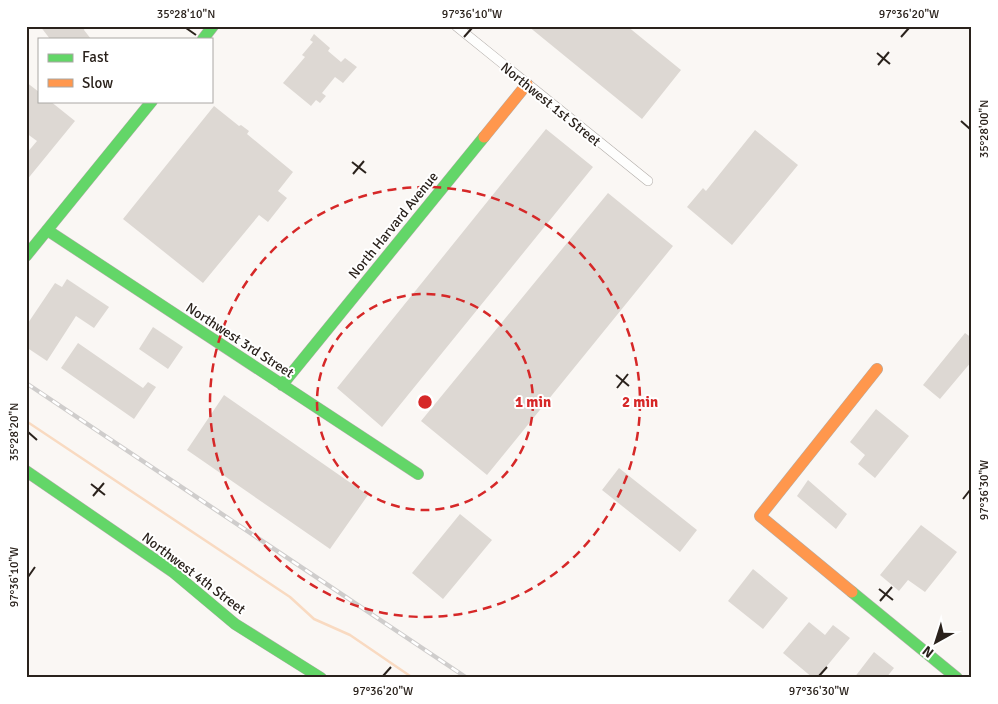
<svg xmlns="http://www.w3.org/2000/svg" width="998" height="704" viewBox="0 0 998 704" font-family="Signika,sans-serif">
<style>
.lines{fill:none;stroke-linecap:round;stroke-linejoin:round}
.stream{stroke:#f9dac1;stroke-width:2.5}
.building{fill:#ddd8d3}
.street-casing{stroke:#b2ada9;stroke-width:10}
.fast-casing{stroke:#b2ada9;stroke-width:12}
.slow-casing{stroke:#b2ada9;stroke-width:12}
.street{stroke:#fefefd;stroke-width:9}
.fast{stroke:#63d668;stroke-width:11}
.slow{stroke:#ff974d;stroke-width:11}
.rail-casing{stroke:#cfcdcc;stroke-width:4.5}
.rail{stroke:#fff;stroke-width:2.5;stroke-dasharray:8;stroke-linecap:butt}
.ticks{fill:none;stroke:#2a221c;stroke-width:2}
.ring{fill:none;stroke:#d62828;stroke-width:2.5;stroke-dasharray:9 6}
.labels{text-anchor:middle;stroke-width:4;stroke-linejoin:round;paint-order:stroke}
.street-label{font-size:14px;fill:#2a221c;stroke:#fff}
.centre{fill:#d62828;stroke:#fff;stroke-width:2.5}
.ring-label{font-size:15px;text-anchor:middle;font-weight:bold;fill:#d62828;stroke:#fff;stroke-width:4;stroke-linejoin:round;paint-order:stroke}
.neatline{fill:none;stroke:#2a221c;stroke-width:2}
.ticks-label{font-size:12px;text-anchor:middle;fill:#2a221c}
</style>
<rect width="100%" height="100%" fill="#faf7f4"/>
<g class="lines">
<!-- stream -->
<path class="stream" d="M26,421L290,597L314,619L350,635L413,678"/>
</g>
<!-- building -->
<path class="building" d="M40,26H85L84,30L91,39H50Z
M528,26H627L681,70L642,119Z
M314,34L330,48L328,51L341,62L345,58L357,67L343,83L335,77L322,93L326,96L320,103L316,100L311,106L283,83L305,57L302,55L313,42L310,40Z
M26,82L39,92V101H50L75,121L26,181V154L37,141L26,133Z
M214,106L239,126L241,125L249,131L247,134L293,172L278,191L287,198L268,222L259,215L203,283L123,219Z
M546,129L593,167L382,427L337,388Z
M755,130L798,165L732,245L687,207L703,188L706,191Z
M608,193L673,246L487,475L421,421Z
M67,279L109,307L94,328L76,316L47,361L26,347V326L55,283L62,287Z
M153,327L183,347L168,369L139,349Z
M965,333L972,338V361L940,399L923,385Z
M78,343L143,388L148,382L156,387L134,419L61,368Z
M224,395L368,495L330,549L187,450Z
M876,409L909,436L875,478L858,464L865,455L850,442Z
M619,468L697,530L680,552L602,490Z
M808,480L847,514L836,529L797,496Z
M460,514L492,540L443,599L412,573Z
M921,525L957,552L925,592L908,580L899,591L880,575Z
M753,569L788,598L763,629L728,601Z
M809,622L825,635L833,625L850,638L817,678H813L783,653Z
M874,652L894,668L886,678H854Z"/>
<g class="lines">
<defs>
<path id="street" d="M456,26L648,181"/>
<path id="fast" d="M203,39L213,26
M47,230L418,474
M26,256L152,101
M282,385L484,137
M26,471L173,572L235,624L321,678
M852,592L957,678"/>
<path id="slow" d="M484,137L527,84
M852,592L760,516L877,369"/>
</defs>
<!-- street casing -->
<use href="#street" class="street-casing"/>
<!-- fast casing -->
<use href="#fast" class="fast-casing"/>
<!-- slow casing -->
<use href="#slow" class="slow-casing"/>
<!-- street -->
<use href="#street" class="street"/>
<!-- fast -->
<use href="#fast" class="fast"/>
<!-- slow -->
<use href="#slow" class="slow"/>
<defs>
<path id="rail" d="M26,383L467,678"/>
</defs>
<!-- rail casing -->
<use href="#rail" class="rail-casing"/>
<!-- rail -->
<use href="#rail" class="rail"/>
</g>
<!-- ticks -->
<path class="ticks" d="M186,28L196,35M464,37L472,28M901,37L909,28M877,53L890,64M878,65L889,52M961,121L970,129M352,162L366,173M353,174L364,161M616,375L629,386M617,388L628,374M28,432L37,440M91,484L105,495M93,496L104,483M963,499L970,490M28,577L35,567M879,589L893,600M880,601L892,587M383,676L391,667M819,676L827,667"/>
<!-- distance rings -->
<g class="ring">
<circle cx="425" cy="402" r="108"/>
<circle cx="425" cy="402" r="215"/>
</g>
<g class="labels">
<!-- street labels -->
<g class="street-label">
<text transform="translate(551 104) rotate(39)" y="5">Northwest 1st Street</text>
<text transform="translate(393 225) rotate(-51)" y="5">North Harvard Avenue</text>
<text transform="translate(240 340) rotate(33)" y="5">Northwest 3rd Street</text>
<text transform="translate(194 573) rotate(37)" y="5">Northwest 4th Street</text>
</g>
</g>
<circle cx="425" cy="402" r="8" class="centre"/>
<g class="ring-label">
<text x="533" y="407">1 min</text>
<text x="640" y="407">2 min</text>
</g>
<!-- border -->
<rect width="998" height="704" fill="none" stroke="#ffffff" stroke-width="55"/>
<!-- legend -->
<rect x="38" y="38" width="175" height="65" fill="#ffffff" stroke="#aaa7a4"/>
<rect x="48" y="54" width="25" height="8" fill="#63d668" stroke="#aaa7a4"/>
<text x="82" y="62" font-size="15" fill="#2a221c">Fast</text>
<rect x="48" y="79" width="25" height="8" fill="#ff974d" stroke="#aaa7a4"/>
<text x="82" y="88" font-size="15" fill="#2a221c">Slow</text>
<!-- north arrow -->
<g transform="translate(936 642) rotate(219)" stroke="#ffffff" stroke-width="4" paint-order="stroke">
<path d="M0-4L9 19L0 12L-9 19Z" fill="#2a221c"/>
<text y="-8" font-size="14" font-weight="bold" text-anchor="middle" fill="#2a221c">N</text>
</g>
<rect x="28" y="28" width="942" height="648" class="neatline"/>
<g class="ticks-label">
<text x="186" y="18">35°28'10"N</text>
<text x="472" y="18">97°36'10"W</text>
<text x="909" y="18">97°36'20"W</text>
<text transform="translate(984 129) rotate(-90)" y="4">35°28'00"N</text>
<text transform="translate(14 432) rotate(-90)" y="4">35°28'20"N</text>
<text transform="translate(984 490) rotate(-90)" y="4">97°36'30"W</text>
<text transform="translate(14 577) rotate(-90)" y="4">97°36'10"W</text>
<text x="383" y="695">97°36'20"W</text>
<text x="819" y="695">97°36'30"W</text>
</g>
</svg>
